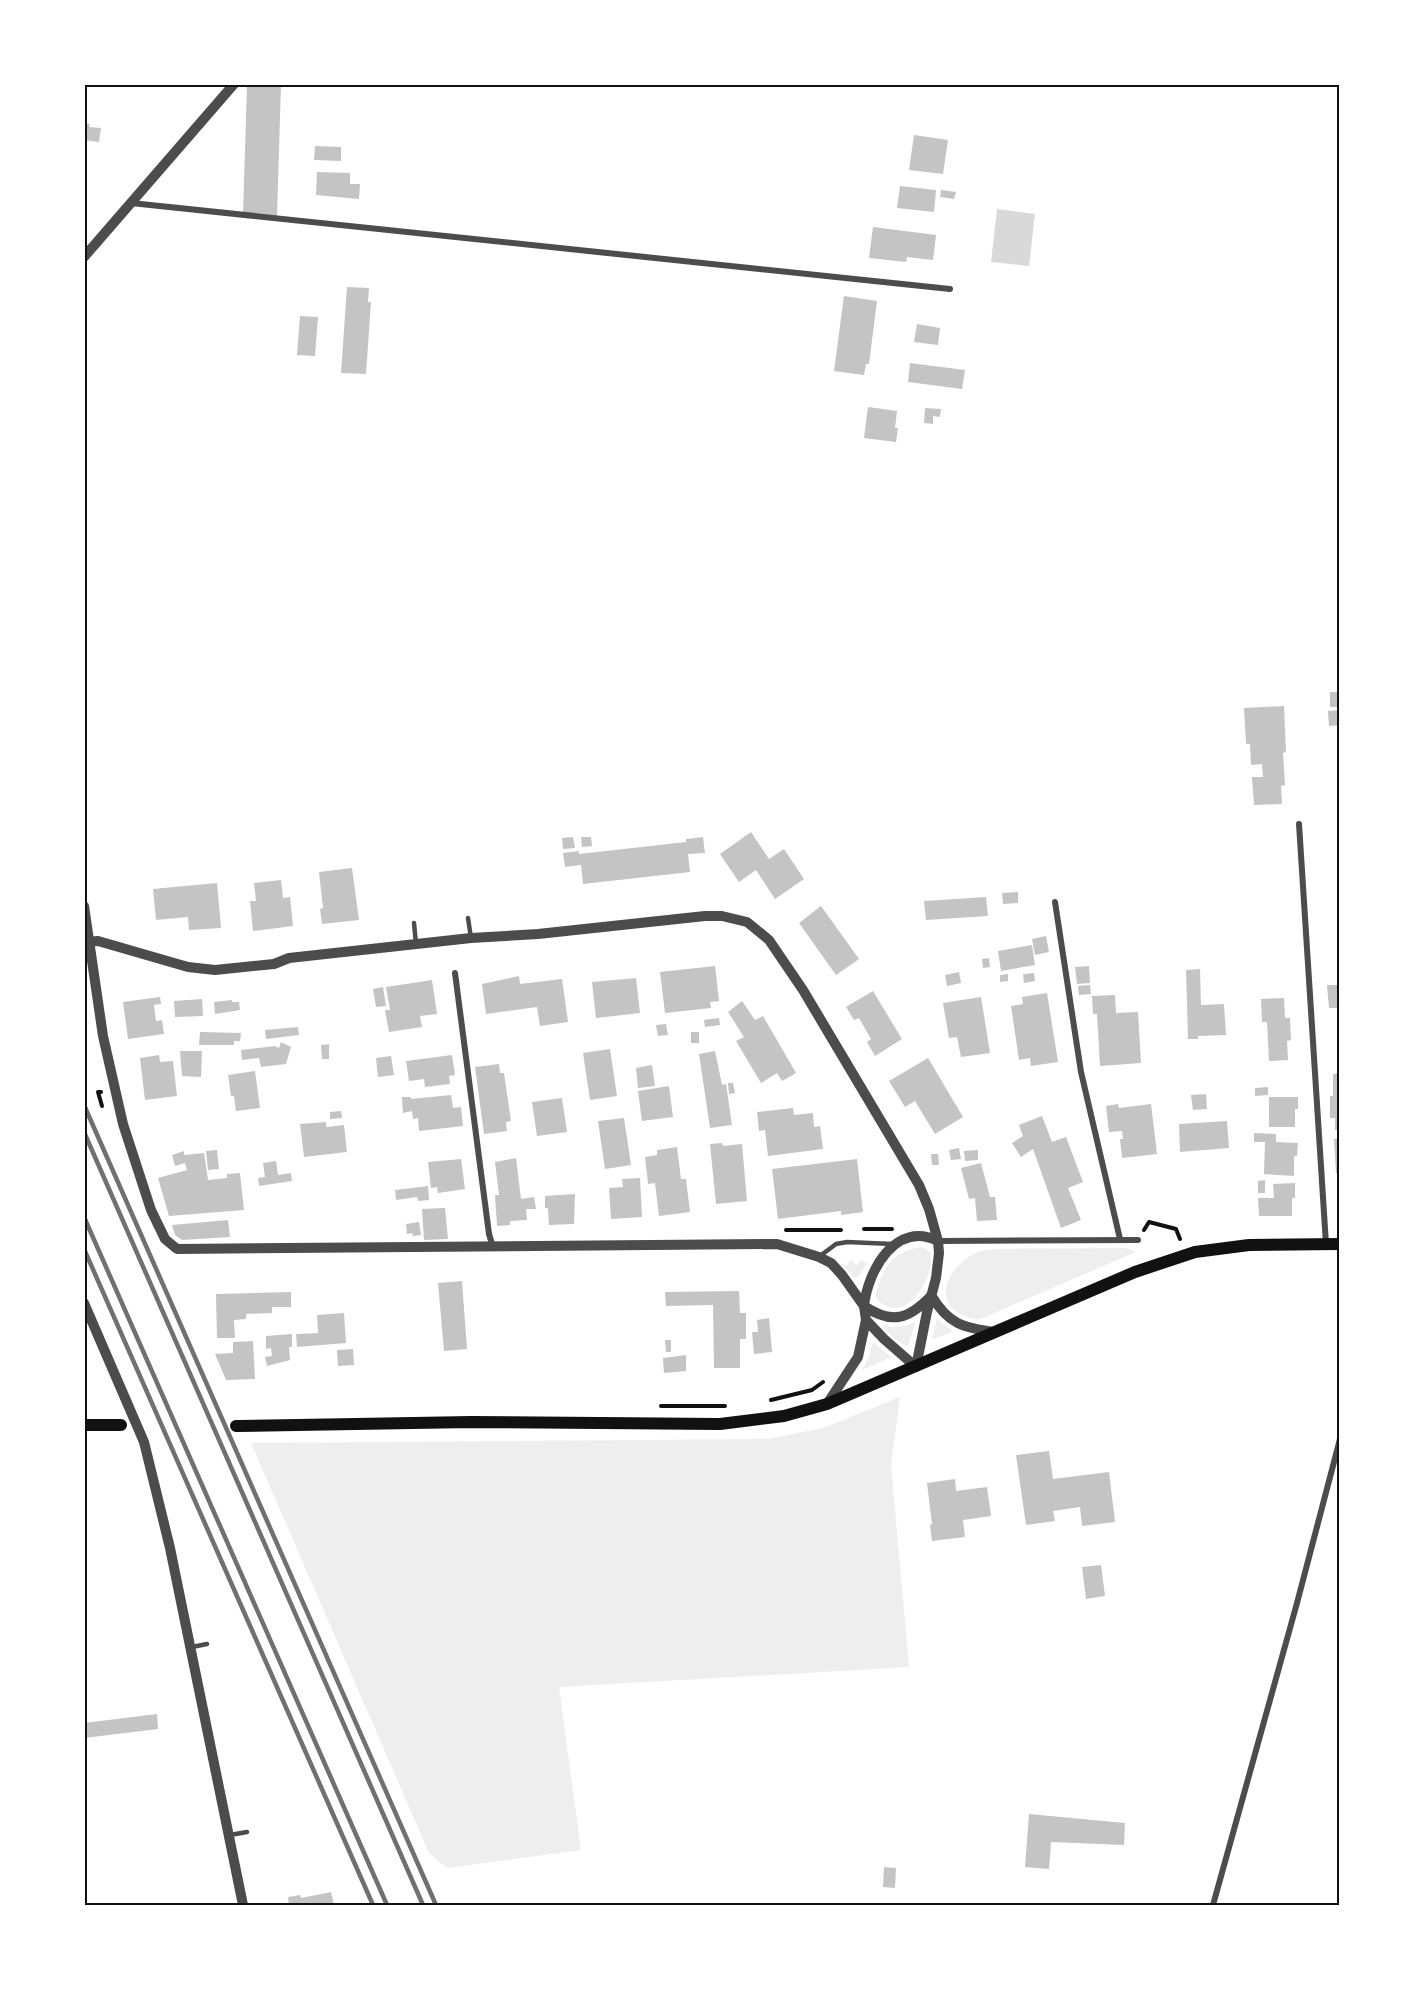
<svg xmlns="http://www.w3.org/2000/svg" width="1424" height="1989" viewBox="0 0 1424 1989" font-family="'DM Sans',sans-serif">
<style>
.green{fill:#eee}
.water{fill:#d9d9d9}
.building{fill:#c4c4c4}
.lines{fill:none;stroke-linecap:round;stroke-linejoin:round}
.path{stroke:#111;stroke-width:4}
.service{stroke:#4c4c4c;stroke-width:4.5}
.minor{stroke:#4c4c4c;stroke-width:6}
.tertiary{stroke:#4c4c4c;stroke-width:10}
.secondary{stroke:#111;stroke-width:12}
.rail{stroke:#707070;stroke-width:4.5}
.neatline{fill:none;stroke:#111;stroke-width:2}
</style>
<rect width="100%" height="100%" fill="#fff"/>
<!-- green -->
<path class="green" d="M922,1247C924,1248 928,1250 930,1253C938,1267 907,1334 875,1297C881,1270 892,1251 922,1247Z
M1124,1248L1136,1252L980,1319C962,1320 940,1305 947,1284C951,1271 964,1258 976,1253C982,1250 989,1250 995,1249Z
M851,1260L857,1265L861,1260L867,1264L858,1277H854L840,1262L846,1266Z
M937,1319L953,1331L932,1340Z
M915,1322L908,1347L895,1339L880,1325C894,1329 903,1327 915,1322Z
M873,1342L891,1357L862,1370L869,1357Z
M900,1397L891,1465L909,1667L559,1687L581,1850L447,1868L429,1853L251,1443L767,1439L823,1428Z"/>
<!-- water -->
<path class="water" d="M997,209L1035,214L1029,266L991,262Z"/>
<!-- building -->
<path class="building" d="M247,84H281L277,216L243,215Z
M84,123L90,124L89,127L101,128L99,142L84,140Z
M914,135L948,140L943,174L909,170Z
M315,146L341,147V161L314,160Z
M317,172L350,173V184H360L359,199L316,195Z
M900,186L936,190L934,212L897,208Z
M941,190L956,192L954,199L940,197Z
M873,227L936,235L933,260L907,257L906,262L869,258Z
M347,287L369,288L368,302H371L366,374L341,373Z
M844,296L877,301L869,364H866L864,375L834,371Z
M300,316L318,317L315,356L297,355Z
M917,324L940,328L938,345L914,342Z
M910,363L965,370L962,389L908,382Z
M868,407L897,411L895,428H898L896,442L864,438Z
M925,408L941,409L940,417L933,416V424L924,423Z
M1330,692H1340V707H1330Z
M1284,706L1286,752L1283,753L1285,785L1281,786L1282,804L1254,805L1252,777H1263L1262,764L1251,765L1250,744H1246L1244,708Z
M1340,710V725L1329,726L1328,711Z
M751,832L769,859L784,849L804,879L775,899L756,870L739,882L720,854Z
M573,837L575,848L563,849L562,838Z
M581,837H591L592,846L582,847Z
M703,837L705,853L688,854L690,872L583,884L581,865L565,867L563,853L579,851V854L686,842V839Z
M352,868L359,920L322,924L320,909L323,908L319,872Z
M281,880L283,898L290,897L293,926L253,931L250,901H256L254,883Z
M217,883L221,928L189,930L188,917L156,920L153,889Z
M1018,892V903L1003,904L1002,893Z
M986,897L988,916L926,920L924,901Z
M821,906L859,959L836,975L799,923Z
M1046,936L1049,952L1035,955L1032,939Z
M1032,945L1035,965L1001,971L998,951Z
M989,958L990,967L983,968L982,959Z
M715,966L719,1001L710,1002L711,1008L665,1013L660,972Z
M1089,966L1090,983L1077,984L1075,967Z
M1200,969L1201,1005L1224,1004L1226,1035L1198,1036V1039H1188L1186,970Z
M959,972L961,983L947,986L945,975Z
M1034,973L1035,981L1024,983L1023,974Z
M1008,974V981L1000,982V975Z
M519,976L520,984L562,979L568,1022L540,1026L537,1007L486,1014L482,984Z
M636,978L640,1013L596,1018L592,982Z
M432,980L437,1014L420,1016L422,1027L389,1032L385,1010H390L386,987Z
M1090,985L1091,994L1079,995L1078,986Z
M1327,985H1340V1008H1329Z
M383,987L386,1006L376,1007L373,989Z
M873,991L902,1039L875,1056L867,1042L871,1039L859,1018L854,1020L846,1007Z
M1047,993L1058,1062L1031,1066L1030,1058L1019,1060L1011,1006L1023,1004L1022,997Z
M1115,995L1116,1013L1138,1012L1141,1063L1100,1066L1097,1014H1093L1092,996Z
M160,997L161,1004L154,1005L156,1021L162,1020L164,1034L128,1039L123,1002Z
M981,997L990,1053L961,1057L957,1037L949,1038L943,1003Z
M1284,998L1285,1018H1290L1291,1040L1287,1041L1288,1060L1269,1061L1267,1022H1262L1261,999Z
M202,999L203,1016L175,1017L174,1001Z
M232,1000V1002H239L240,1010L215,1014L214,1002Z
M742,1001L755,1020L763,1016L796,1073L782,1081L777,1073L761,1083L736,1041L744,1037L728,1012Z
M719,1018L720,1025L705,1027L704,1020Z
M666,1024L668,1035L658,1036L656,1025Z
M298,1027L299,1035L266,1039L265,1030Z
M200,1032L241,1033L240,1041H234V1045H199Z
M691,1032H699V1043H691Z
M281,1042L291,1047L286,1064L261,1067L259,1058L242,1060L241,1050L275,1046L279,1048Z
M329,1044V1059H322L321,1045Z
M610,1049L617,1096L590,1100L583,1053Z
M180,1051H202L201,1077L182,1076Z
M715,1051L722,1085L726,1084L732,1125L710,1128L699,1054Z
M159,1055L160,1062L173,1061L177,1096L145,1100L140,1058Z
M452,1055L455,1075L449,1076L450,1084L425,1087L424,1079L409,1081L406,1061Z
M391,1056L394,1075L378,1077L376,1058Z
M928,1058L963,1117L935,1134L915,1101L905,1107L889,1081Z
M499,1064L500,1073H504L511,1121L506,1122L507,1131L484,1134L475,1067Z
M652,1065L655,1086L638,1088L636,1068Z
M255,1071L260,1108L236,1111L234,1096H231L228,1075Z
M1340,1073V1130H1335V1118H1330V1096H1333V1074Z
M728,1083H733L735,1093L729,1094Z
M669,1086L673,1117L642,1121L638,1091Z
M1268,1087V1095L1255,1096V1088Z
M1206,1094L1207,1109L1193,1110L1191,1095Z
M451,1095L453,1108L461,1107L463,1126L419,1131L418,1118L413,1119L412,1111L403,1113L402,1097H411V1099Z
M1269,1097H1298V1109H1295V1127H1269Z
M562,1098L567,1132L537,1136L532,1102Z
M1118,1104L1119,1108L1151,1104L1157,1154L1122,1158L1120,1139H1123L1122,1131L1109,1132L1106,1106Z
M793,1108L794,1115L813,1113L814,1127L820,1126L823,1149L768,1156L765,1130L759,1131L757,1112Z
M341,1111L342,1118L330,1119V1112Z
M1042,1116L1052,1142L1066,1137L1083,1182L1068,1188L1081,1220L1061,1228L1033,1149L1021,1157L1012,1143L1023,1136L1019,1125Z
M624,1118L631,1165L605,1169L598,1121Z
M1227,1121L1229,1148L1180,1152L1179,1124Z
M326,1122V1127L344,1125L347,1152L304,1157L300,1124Z
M1254,1133L1276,1134V1142L1298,1143L1297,1156H1294V1176L1264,1174L1265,1142H1254Z
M1334,1139H1340V1172L1336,1173Z
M722,1143L723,1146L742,1144L747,1201L716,1204L710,1144Z
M677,1147L681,1179H686L690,1212L659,1216L655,1183L648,1184L645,1157L657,1155V1150Z
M959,1148L961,1159L951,1160L949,1150Z
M217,1150L219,1169L208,1170L206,1151Z
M978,1150V1160L965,1161L964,1151Z
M184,1151V1155L204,1153L208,1180L227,1178V1174L240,1173L244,1210L169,1216L158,1178L187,1170L185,1163L175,1166L172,1155Z
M931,1154H938L939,1165H932Z
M516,1158L521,1199L534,1197L536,1209H526L527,1220L510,1221V1225L497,1226L495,1195H499L495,1162Z
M461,1159L465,1189L438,1193L437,1187L431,1188L428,1162Z
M857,1159L863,1212L841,1215V1211L778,1219L772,1169Z
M276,1161L278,1175L291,1173L292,1181L259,1186L258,1178L265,1177L263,1163Z
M981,1163L990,1197H995L997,1220L977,1221L975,1198L969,1199L961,1168Z
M640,1178L642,1217L611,1219L609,1188L623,1187L622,1179Z
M1265,1180V1193H1258V1181Z
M1295,1183V1198H1292V1216H1259L1258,1198H1274L1273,1184Z
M428,1186L429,1200L418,1201L417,1197L396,1200L395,1190Z
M575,1194L574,1224L549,1225L548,1208H545V1196Z
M445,1208L448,1239L424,1240L422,1209Z
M228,1220L230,1237L182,1240L175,1235L172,1225Z
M419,1222L421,1235L413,1236L412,1233L407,1234L406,1224Z
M462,1281L467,1349L444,1351L438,1283Z
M739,1291L740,1313H746V1339H740V1368H714L713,1305L666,1306L665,1292Z
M291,1292V1307H272V1313L246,1314V1319L234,1320L235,1338H217L216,1294Z
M344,1313L346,1343L297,1347L296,1334L318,1333L317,1315Z
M769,1318L772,1352L754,1354L752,1332H758L757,1320Z
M292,1334V1347H289L290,1360L267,1366L265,1357L272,1356L271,1348L266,1349V1336Z
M665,1340H671V1352H666Z
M253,1341L255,1379L226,1380L215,1354L233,1353V1342Z
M353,1349L354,1365L338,1366L337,1350Z
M686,1355V1371L664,1373L663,1358Z
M1049,1451L1053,1479L1109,1472L1115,1522L1082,1526L1080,1507L1053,1511L1055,1521L1026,1525L1016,1455Z
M955,1479L956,1491L987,1487L991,1516L963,1520L965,1537L932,1541L930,1525L932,1524L927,1483Z
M1101,1565L1105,1596L1086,1599L1082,1567Z
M157,1714L158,1729L84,1738V1723Z
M1029,1814L1125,1823L1124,1845L1051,1842L1049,1869L1025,1867Z
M884,1867L896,1868L895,1888L883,1887Z
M331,1892L334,1905H289L288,1897L300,1895L301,1898Z"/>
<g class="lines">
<!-- path -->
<path class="path" d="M101,1092H98L102,1106
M864,1229H892
M786,1230H841
M1144,1230L1149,1222L1176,1229L1180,1239
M771,1400L812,1390L823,1382
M661,1406H725"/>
<!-- service -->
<path class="service" d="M468,918L471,938
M414,923L416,944
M820,1256L836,1244L847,1242L892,1244
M192,1647L207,1644
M230,1835L247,1832"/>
<!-- minor -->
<path class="minor" d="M131,203L950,289
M1299,824L1326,1244
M1055,902L1081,1072L1120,1239
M455,973L489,1234L493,1247
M938,1241L1138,1240
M1213,1905L1297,1603L1340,1439"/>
<!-- tertiary -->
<path class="tertiary" d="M84,257L234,84
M84,906L103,1036L123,1124L151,1210L165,1239L177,1249L777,1244L819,1257L831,1263L842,1275L864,1306L866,1320L858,1357L827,1404
M88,942L98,941L188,967L215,970L274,964L289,958L471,938L538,934L705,916H722L747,922L769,940L803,990L919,1185L929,1209L938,1241L939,1253L936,1278L927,1312L916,1367
M931,1295C948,1324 963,1328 995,1332
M931,1296C909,1319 892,1325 864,1306C868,1270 896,1220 938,1241
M84,1303L144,1442L170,1548L243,1905
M866,1320L884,1339L916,1367"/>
<!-- secondary -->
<path class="secondary" d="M84,1425H121
M236,1426L471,1422L720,1424L784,1416L827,1404L1135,1272L1195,1252L1249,1245L1340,1244"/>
<!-- rail -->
<path class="rail" d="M84,1105L436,1905
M84,1132L423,1905
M84,1217L387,1905
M84,1249L373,1905"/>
</g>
<!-- border -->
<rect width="1424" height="1989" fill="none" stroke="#ffffff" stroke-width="171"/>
<rect x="86" y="86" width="1252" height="1818" class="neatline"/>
</svg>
